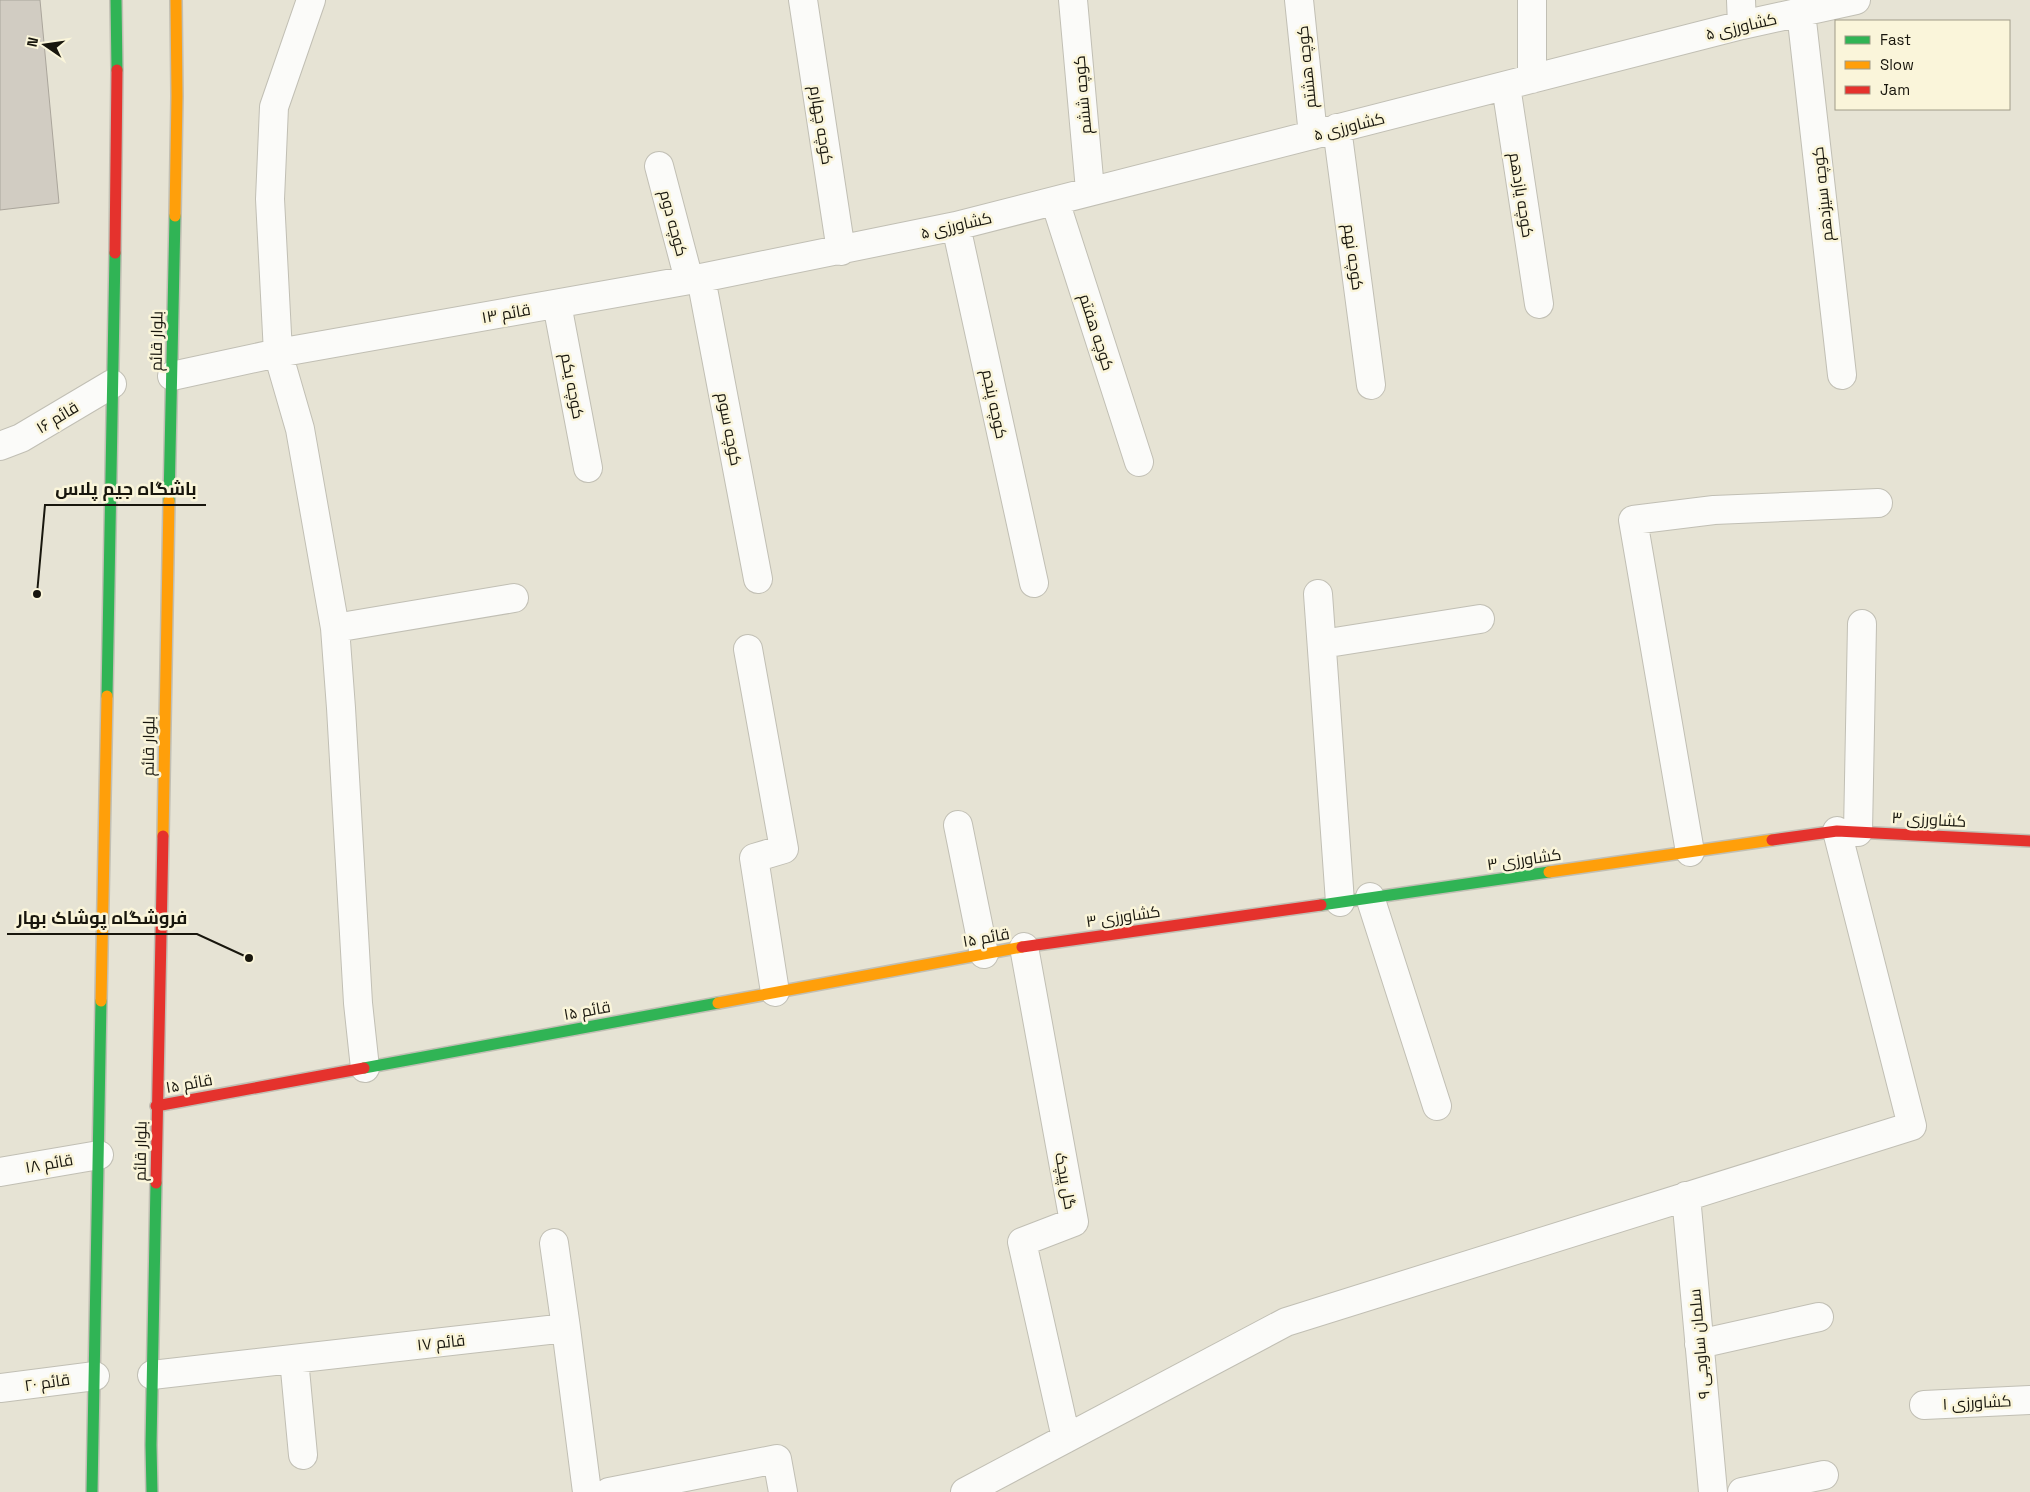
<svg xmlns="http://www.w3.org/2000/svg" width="2030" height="1492" viewBox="0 0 2030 1492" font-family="'Space Grotesk',Cairo,sans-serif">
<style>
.building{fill:#d1ccc2;stroke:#aaa59b}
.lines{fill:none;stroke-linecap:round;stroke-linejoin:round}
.street-casing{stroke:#c1bfb4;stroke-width:30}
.fast-casing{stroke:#c1bfb4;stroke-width:14}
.slow-casing{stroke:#c1bfb4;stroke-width:14}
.jam-casing{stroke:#c1bfb4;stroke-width:14}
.street{stroke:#fbfbf9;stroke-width:28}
.fast{stroke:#30b455;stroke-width:11}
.slow{stroke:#ff9f0a;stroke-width:11}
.jam{stroke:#e5322d;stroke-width:11}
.labels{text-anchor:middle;stroke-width:5;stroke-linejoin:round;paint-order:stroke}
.street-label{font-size:16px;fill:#18160d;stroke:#faf5da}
.leader{fill:none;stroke:#18160d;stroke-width:2}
.callout-dot{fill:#18160d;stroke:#faf5da;stroke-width:2}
.callout-label{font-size:18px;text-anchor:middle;font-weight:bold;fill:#18160d;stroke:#faf5da;stroke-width:5;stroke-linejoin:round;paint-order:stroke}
</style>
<rect width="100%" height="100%" fill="#e6e3d4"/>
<!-- building -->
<path class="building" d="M0,0H40L59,203L0,210Z"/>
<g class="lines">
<defs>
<path id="street" d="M311,0L274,107L270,199L278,353L300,429L335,628L341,708L358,1003L365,1068
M803,0L841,251
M1073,0L1090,190
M1299,0L1313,135
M1532,0V79
M1741,0L1742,25
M1801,12L1842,375
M1506,86L1539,304
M1337,128L1371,385
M659,166L689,280
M1055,201L1139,462
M956,226L1034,583
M701,278L758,579
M557,304L588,468
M172,376L278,353L701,278L956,226L1742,25L1856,0
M0,446L21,438L112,384
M1318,594L1340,902
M335,628L514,598
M1322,644L1480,619
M748,649L784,849L754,858L775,992
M958,825L984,954
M1858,832L1862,624
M1690,852L1633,520L1714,510L1878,503
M1370,897L1437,1106
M1024,947L1074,1222L1022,1242L1066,1438
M0,1172L99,1155
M1686,1196L1713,1492
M554,1243L566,1328
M1699,1344L1819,1317
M294,1359L303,1455
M152,1375L566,1328L587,1492
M0,1388L95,1376
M1924,1405L2030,1400
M609,1492L777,1459L783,1492
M965,1492L1286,1322L1912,1126L1837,831
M1742,1492L1824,1475"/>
<path id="fast" d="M116,0L117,70
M169,501L175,216
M107,696L115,253
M1321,905L1549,872
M364,1068L718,1003
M92,1492L101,1001
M152,1492L151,1445L156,1183"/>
<path id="slow" d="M175,216L177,96L176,0
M163,836L169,501
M1549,872L1772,840
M101,1001L107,696
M718,1003L1022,947"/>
<path id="jam" d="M115,253L117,70
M1772,840L1837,831L2030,841
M1022,947L1321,905
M156,1106L364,1068
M156,1183L163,836"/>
</defs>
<!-- street casing -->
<use href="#street" class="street-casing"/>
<!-- fast casing -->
<use href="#fast" class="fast-casing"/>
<!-- slow casing -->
<use href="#slow" class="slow-casing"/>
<!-- jam casing -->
<use href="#jam" class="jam-casing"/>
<!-- street -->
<use href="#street" class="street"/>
<!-- fast -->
<use href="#fast" class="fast"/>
<!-- slow -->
<use href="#slow" class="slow"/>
<!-- jam -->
<use href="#jam" class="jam"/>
</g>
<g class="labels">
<!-- street labels -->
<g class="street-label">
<text transform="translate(1741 26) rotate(-13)" y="6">کشاورزی ۵</text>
<text transform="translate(1306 67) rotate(-96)" y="6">کوچه هشتم</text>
<text transform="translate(1082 95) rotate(-95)" y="6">کوچه ششم</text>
<text transform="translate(822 125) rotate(81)" y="6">کوچه چهارم</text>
<text transform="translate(1349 126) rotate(-14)" y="6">کشاورزی ۵</text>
<text transform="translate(1822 194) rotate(-96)" y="6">کوچه سیزدهم</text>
<text transform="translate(1522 195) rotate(81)" y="6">کوچه یازدهم</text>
<text transform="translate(674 223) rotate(75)" y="6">کوچه دوم</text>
<text transform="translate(956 225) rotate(-13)" y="6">کشاورزی ۵</text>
<text transform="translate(1354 257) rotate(82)" y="6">کوچه نهم</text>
<text transform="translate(506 313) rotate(-10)" y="6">قائم ۱۳</text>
<text transform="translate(1097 332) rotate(72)" y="6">کوچه هفتم</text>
<text transform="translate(156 341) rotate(-89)" y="6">بلوار قائم</text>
<text transform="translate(573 386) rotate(79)" y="6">کوچه یکم</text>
<text transform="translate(995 404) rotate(78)" y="6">کوچه پنجم</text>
<text transform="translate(57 417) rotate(-31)" y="6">قائم ۱۶</text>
<text transform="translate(730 429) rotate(79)" y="6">کوچه سوم</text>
<text transform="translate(148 746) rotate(-89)" y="6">بلوار قائم</text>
<text transform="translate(1929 819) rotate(3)" y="6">کشاورزی ۳</text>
<text transform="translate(1524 859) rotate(-8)" y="6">کشاورزی ۳</text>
<text transform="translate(1123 916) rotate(-8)" y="6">کشاورزی ۳</text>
<text transform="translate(986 937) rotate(-10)" y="6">قائم ۱۵</text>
<text transform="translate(587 1010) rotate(-10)" y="6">قائم ۱۵</text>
<text transform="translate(189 1083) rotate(-10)" y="6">قائم ۱۵</text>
<text transform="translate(140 1151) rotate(-89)" y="6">بلوار قائم</text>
<text transform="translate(49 1163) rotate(-10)" y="6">قائم ۱۸</text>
<text transform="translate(1066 1181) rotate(80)" y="6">گل پیچک</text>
<text transform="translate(441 1342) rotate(-6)" y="6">قائم ۱۷</text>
<text transform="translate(1699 1344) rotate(-95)" y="6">سلمان ساوجی ۹</text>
<text transform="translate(47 1382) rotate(-8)" y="6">قائم ۲۰</text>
<text transform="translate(1977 1402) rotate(-3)" y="6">کشاورزی ۱</text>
</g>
</g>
<!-- callouts -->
<path class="leader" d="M37 594L45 505H206M249 958L197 934H7"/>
<g class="callout-dot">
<circle cx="37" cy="594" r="5"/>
<circle cx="249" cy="958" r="5"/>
</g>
<g class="callout-label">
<text x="126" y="495">باشگاه جیم پلاس</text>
<text x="102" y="924">فروشگاه پوشاک بهار</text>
</g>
<!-- legend -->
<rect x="1835" y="20" width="175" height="90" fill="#faf5da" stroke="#a09c88"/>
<rect x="1845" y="36" width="25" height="8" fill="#30b455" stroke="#a09c88"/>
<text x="1880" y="45" font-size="15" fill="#18160d">Fast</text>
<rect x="1845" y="61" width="25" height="8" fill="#ff9f0a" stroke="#a09c88"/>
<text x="1880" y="70" font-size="15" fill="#18160d">Slow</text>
<rect x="1845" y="86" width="25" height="8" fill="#e5322d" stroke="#a09c88"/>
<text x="1880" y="95" font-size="15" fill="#18160d">Jam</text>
<!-- north arrow -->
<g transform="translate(45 45) rotate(283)" stroke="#faf5da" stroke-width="4" paint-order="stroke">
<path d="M0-4L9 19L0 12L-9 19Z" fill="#18160d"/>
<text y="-8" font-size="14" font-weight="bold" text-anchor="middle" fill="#18160d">N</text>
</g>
</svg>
